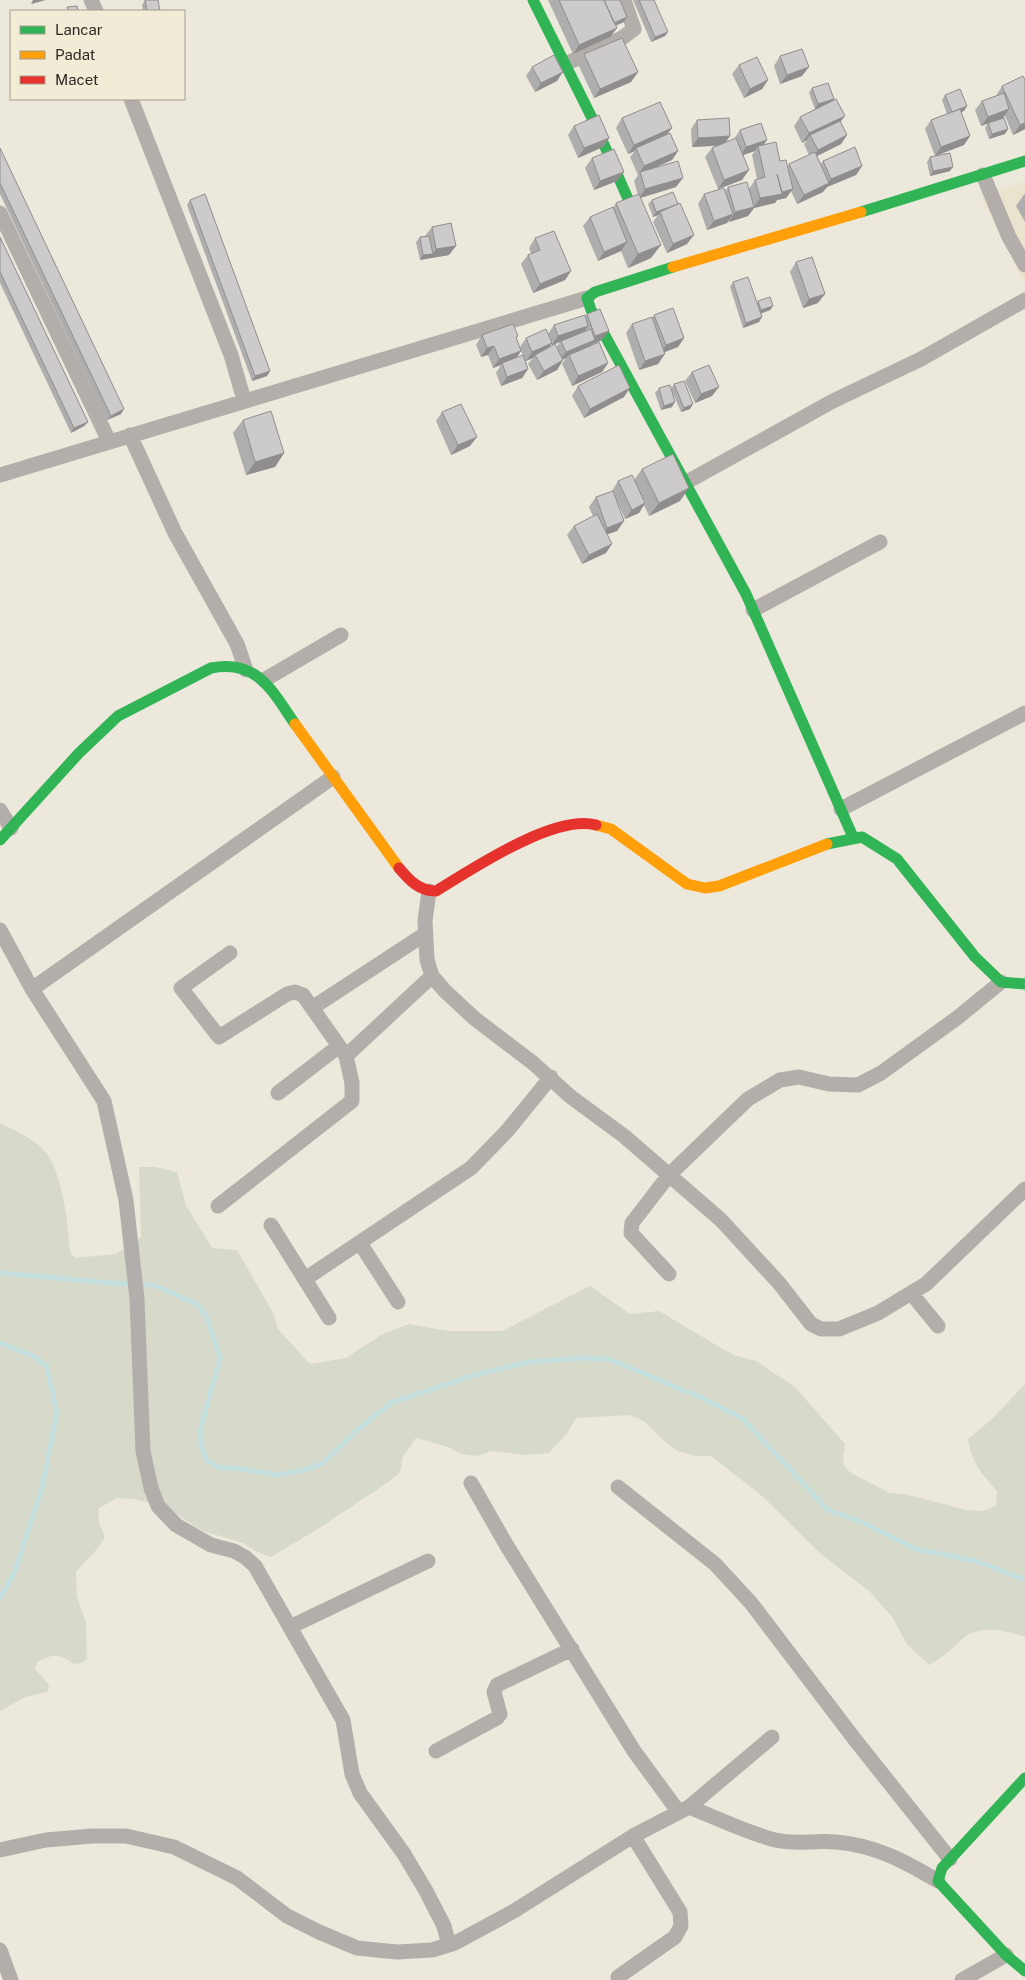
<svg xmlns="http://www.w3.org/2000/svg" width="1025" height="1980" viewBox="0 0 1025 1980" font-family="'Public Sans',sans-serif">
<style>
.built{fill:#eae4ce}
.green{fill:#d7dacb}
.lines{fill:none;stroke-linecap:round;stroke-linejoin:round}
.stream{stroke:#c3dedc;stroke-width:5}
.street{stroke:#b3aeaa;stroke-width:15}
.fast{stroke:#30b455;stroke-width:11}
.slow{stroke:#ff9f0a;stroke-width:11}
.jam{stroke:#e5322d;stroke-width:11}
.wall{fill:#afaeae;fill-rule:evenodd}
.shaded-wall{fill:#8f8d8d}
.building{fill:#cccaca;stroke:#8f8d8d}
</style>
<rect width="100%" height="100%" fill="#ece8dc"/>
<!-- built -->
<path class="built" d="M1025,181V286L980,196Z"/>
<!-- green -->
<path class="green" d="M0,1123C14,1130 32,1138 43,1149C63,1171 68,1224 70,1252L75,1258L116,1254L141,1237L139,1167H155L177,1172L186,1205L212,1248L237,1250L274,1315L278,1329L310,1364L346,1358L381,1335L409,1324L448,1331H502L590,1286L630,1314L659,1311L721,1348L734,1355L756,1361L795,1387L845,1444L843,1459L845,1467L851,1473L890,1493L905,1494L966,1510L982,1511L996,1506L997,1491C982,1474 971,1462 968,1439L993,1418L1025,1384V1637C1007,1630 978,1624 962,1639C951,1649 943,1658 929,1665L907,1644L892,1617L870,1592L821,1554L762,1496L711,1456H696L678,1451L665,1442L644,1421L629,1415L576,1418L568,1432L549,1453L525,1455L492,1451L477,1456L461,1454L448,1447L416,1438L403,1457L400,1472L390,1481L321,1527L271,1557L257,1552L243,1543L203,1531L163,1506L134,1499L116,1498L98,1509L99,1523L105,1537L97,1549L76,1572L77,1596L86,1623L87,1658L82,1663L74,1664C57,1654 56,1653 37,1662L35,1669L49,1685L48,1692L25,1697L0,1711Z"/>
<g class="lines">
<!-- stream -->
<path class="stream" d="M0,1273L111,1283L154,1285L198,1305L207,1318L220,1358L200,1431L201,1445L206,1459L219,1468H234L278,1475L309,1469L323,1463L355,1432L392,1402L478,1374L529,1362L579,1358L609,1359L702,1398L743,1419L828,1510L859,1521L916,1549L976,1561L1025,1580
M0,1343L33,1356L46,1365L57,1412L42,1488L15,1571L0,1598"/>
<!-- street -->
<path class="street" d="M91,0L96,11
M565,64L622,38L634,29L624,0
M131,99L231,355L244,400
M983,175L1009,237L1025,265
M0,213L109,441
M130,435L175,533L237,644L246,670
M0,475L587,298
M685,483L833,401L921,359L1025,300
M753,610L880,542
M264,680L341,635
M333,777L32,989L104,1101L126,1200L137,1299L143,1451L151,1488L158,1506L176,1525L211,1545L234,1551L245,1557L255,1566L343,1720L352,1774L360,1793L404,1854L426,1891L444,1926L449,1945
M841,809L1025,713
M0,810L11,828
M429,891L425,921L427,960L432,976L445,991L474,1018L533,1063L571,1097L624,1136L721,1220L779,1283L811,1324L821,1329H839L878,1313L926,1284L1025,1189
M0,930L32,989
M230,953L181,988L219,1037L287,994L295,992L303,995L346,1056
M312,1008L425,934
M278,1093L339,1046
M218,1206L352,1101V1083L346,1056L432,976
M271,1225L329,1318
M360,1243L398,1302
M669,1274L631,1233L632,1223L669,1175L748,1099L780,1080L799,1077L829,1084L858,1085L881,1073L957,1018L1001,982
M305,1279L471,1168L507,1131L551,1077
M911,1293L938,1326
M471,1483L507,1546L634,1751L678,1811
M618,1487L715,1564L751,1603L856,1741L950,1859
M290,1627L428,1561
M436,1751L497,1718L500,1714L494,1692L497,1685L572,1649
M689,1807L772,1737
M0,1850L46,1840L92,1836H126L174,1847L237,1878L287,1916L319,1932L357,1948L397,1952L432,1950L455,1943L514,1911L633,1836L689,1807C717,1818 745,1832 775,1840C797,1845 814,1840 836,1842C875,1845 906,1862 938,1881
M0,1950L11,1980
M618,1977L675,1937L681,1926L680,1912L633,1836
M962,1980L1006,1955"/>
<!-- fast -->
<path class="fast" d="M533,0L594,122L640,226
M861,212L1025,161
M673,267L595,292L587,298L591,310L746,594L853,837
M0,840L79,753L118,716L211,668C258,659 272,691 295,724
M827,844L862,837L897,859L975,957L1001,982L1025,984
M1025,1778L942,1868L938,1881L1006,1955L1025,1971"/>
<!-- slow -->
<path class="slow" d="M673,267L861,212
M295,724L399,868
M596,825L611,829L687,884L705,888L719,886L827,844"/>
<!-- jam -->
<path class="jam" d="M399,868C409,880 419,891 436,891C472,869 554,814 596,825"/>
</g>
<!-- wall -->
<path class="wall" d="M145,0L160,11H143L142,5Z
M548,0H620L627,17L624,22L616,25L617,28L610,37L573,54Z
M633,0H654L665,36L651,42Z
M584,54L638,72L631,82L594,98L578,64Z
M780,56L802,76L780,84L774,66Z
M739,65L768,80L762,89L744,98L732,74Z
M532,67L557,81L535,92L526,76Z
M1025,80V129L1013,135L1005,116L1003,118L1008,129L1005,134L989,139L985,128L988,123L981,126L975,110L982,101L996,96L1002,86Z
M812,88L833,100L840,122L847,135L841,144L817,156L821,164L823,161L862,166L856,175L827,187L823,192L797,204L791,191L786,198L777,200L775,203L754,208L748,216L729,222L728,221L727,223L707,230L698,204L704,194L725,191L728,187L749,189L755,180L757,179L752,155L755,151L743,155L742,180L718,189L705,157L712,148L717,146L692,147L691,129L697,120L726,142L734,139L740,130L763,145L780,161L788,166L789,164L809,155L804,144L807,140L802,143L794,126L800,117L815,109L809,93Z
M945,95L967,106L964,111L961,112L970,136L964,145L935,156L950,171L930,176L927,162L930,157L935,156L925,129L931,120L947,114L942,100Z
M622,118L668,134L678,151L672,160L655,167L676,187L641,198L651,258L628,268L621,251L598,261L583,226L590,217L613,208L616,203L638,195L634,181L638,175L630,157L635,151L628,154L616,128Z
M574,126L609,138L603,147L578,158L568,135Z
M0,148L121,414L107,420L0,194Z
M592,158L617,181L594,190L585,168Z
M1025,193V222L1016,206Z
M190,200L270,371L267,376L252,381L187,205Z
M652,200L687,244L667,253L653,222L658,215L653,217L648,204Z
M432,227L449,255L420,260L416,242L420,237L425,236Z
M0,237L88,422L84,426L71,433L0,283Z
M535,238L571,271L565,280L533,293L521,264L528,255L531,253L529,248Z
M796,262L818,303L803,308L790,272Z
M733,282L757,303L758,301L773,306L770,310L761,314L759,322L743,328L730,287Z
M587,314L602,340L592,345L608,363L602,372L572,386L562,364L566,358L563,360L557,370L537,380L528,364L533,358L526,361L528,369L522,378L501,386L496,373L501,365L493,368L488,355L481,357L476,345L482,335L516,339L520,347L526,338L548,334L554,325L585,316ZM560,342L556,348L549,347L551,344L552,345ZM521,351L523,355L516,358Z
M654,315L684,338L678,347L664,352L658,364L639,370L626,333L632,324L652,318Z
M692,372L712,396L695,403L685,381Z
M674,384L690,409L681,412L671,389Z
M578,386L624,397L584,418L572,396Z
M659,388L672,407L661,410L655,393Z
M442,412L470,446L451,455L436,421Z
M243,420L284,453L275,467L246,475L233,433Z
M642,469L680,501L649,516L644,505L639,513L625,519L615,497L624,521L617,531L607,534L606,553L582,564L567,535L574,526L593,516L589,507L596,497L612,491L618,481L634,480Z"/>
<!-- shaded-wall -->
<path class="shaded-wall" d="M33,0H46L31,4Z
M627,17L624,22L610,28L614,23Z
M617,28L610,37L573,54L579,45Z
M668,32L665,36L651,42L655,37Z
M809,67L802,76L780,84L787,75Z
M563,72L557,81L535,92L541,83Z
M638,72L631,82L594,98L600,89Z
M768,80L762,89L744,98L750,89Z
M834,99L831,103L815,109L818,104Z
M967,106L964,111L949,117L952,113Z
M1009,109L1003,118L981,126L988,117Z
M845,116L838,125L810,135L807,140L802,143L809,133Z
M1025,123V129L1013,135L1020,125Z
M672,128L665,137L636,148L635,151L628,154L634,145Z
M1008,129L1005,134L989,139L992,134Z
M847,135L841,144L811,159L818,150Z
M730,136L724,145L692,147L698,138Z
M970,136L964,145L935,156L941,147Z
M609,138L603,147L578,158L584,148Z
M767,140L761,149L758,146L755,151L740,156L746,147Z
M678,151L672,160L641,174L640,172L638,175L644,166Z
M862,166L856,175L827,187L823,192L797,204L804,195L827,184L831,179Z
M953,167L950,171L930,176L933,171Z
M749,170L742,180L718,189L724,180Z
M624,172L617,181L594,190L600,181Z
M683,178L676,187L639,198L645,189Z
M793,189L786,198L777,200L775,203L754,208L748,216L729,222L735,212L754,207L760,198L780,194L782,192Z
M678,204L660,212L658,215L653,217L656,212Z
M733,214L727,223L707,230L714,221Z
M694,235L687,244L667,253L673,244Z
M627,242L621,251L598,261L604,252Z
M661,245L651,258L628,268L638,254Z
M456,246L449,255L420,260L423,255L433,254L436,249Z
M571,271L565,280L533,293L540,284Z
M825,294L818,303L803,308L809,299Z
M773,306L770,310L758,314L761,310Z
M762,317L759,322L743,328L746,323Z
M588,326L582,335L561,341L560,342L552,345L558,336Z
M609,331L602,340L592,344L588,349L569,355L566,358L559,361L566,352L592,342L595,336Z
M684,338L678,347L660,354L666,345Z
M552,343L546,352L535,355L533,358L526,361L532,352Z
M494,346L488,355L481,357L487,348Z
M521,351L515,360L502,363L501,365L493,368L499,359Z
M665,354L658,364L639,370L645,361Z
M563,360L557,370L537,380L544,371Z
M608,363L602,372L572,386L578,376Z
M528,369L522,378L501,386L507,377Z
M270,371L267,376L252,381L255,376Z
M719,387L712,396L695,403L701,394Z
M630,388L624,397L584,418L590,409Z
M675,402L672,407L661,410L664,406Z
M693,404L690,409L681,412L684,408Z
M124,409L121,414L107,420L111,416Z
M88,422L84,426L71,433L74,428Z
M477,437L470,446L451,455L458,445Z
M284,453L275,467L246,475L255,462Z
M689,488L680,501L649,516L659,503Z
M645,503L639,513L625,519L632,510Z
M624,521L617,531L600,537L607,528Z
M612,544L606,553L582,564L589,555Z"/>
<!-- building -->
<path class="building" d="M145,0H158L160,11H147Z
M559,0H604L617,28L579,45Z
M604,0H620L627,17L614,23Z
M639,0H654L668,32L655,37Z
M77,6L78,11H68L67,7Z
M622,38L638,72L600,89L584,54Z
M802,49L809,67L787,75L780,56Z
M554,55L563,72L541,83L532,67Z
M757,57L768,80L750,89L739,65Z
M1023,76L1025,80V123L1020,125L1002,86Z
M828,83L834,99L818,104L812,88Z
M960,89L967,106L952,112L945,95Z
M1004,93L1009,109L988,117L982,101Z
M836,99L845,116L809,133L800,117Z
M660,102L672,128L634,145L622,118Z
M960,109L970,136L941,147L931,120Z
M599,115L609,138L584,148L574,126Z
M729,118L730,136L698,138L697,120Z
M1004,118L1008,129L992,134L988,123Z
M840,121L847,135L818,150L810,135Z
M761,123L767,140L746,147L740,130Z
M670,133L678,151L644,166L636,148Z
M736,138L749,170L724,180L712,148Z
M776,142L780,161L786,160L793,189L782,192L777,174L782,194L760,198L755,180L765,177L758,146Z
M855,147L862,166L831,179L823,161Z
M0,148L124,409L111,416L0,183Z
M614,149L624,172L600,181L592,158Z
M815,152L829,183L804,195L789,164Z
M950,153L953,167L933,171L930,157Z
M678,161L683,178L645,189L640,172Z
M747,182L754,207L735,212L728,187Z
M724,188L733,214L714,221L704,194Z
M673,192L678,204L656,212L652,200Z
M205,194L270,371L255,376L190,200Z
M639,194L661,245L638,254L616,203Z
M680,203L694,235L673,244L660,212Z
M613,207L627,242L604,252L590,217Z
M451,223L456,246L436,249L432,227Z
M554,231L571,271L540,284L528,255L540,250L535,238Z
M429,236L433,254L423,255L420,237Z
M0,237L88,422L74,428L0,272Z
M812,257L825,294L809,299L796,262Z
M748,277L762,317L746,323L733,282Z
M770,297L773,306L761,310L758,301Z
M673,308L684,338L666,345L654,315Z
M600,309L609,331L595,336L587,314Z
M585,315L588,326L558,336L554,325Z
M652,317L665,354L645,361L632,324Z
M513,324L518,336L516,337L521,351L499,359L494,346L487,348L482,335Z
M546,329L552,343L532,352L526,338Z
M591,329L595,340L566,352L561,341Z
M599,342L608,363L578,376L569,355Z
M555,344L563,360L544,371L535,355Z
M523,355L528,369L507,377L502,363Z
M619,365L630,388L590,409L578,386Z
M709,365L719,387L701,394L692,372Z
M684,381L693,404L684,408L674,384Z
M670,385L675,402L664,406L659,388Z
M461,404L477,437L458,445L442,412Z
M271,411L284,453L255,462L243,420Z
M673,454L689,488L659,503L642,469Z
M632,475L645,503L632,510L618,481Z
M613,491L624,521L607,528L596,497Z
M597,514L612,544L589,555L574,526Z"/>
<!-- legend -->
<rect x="10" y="10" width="175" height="90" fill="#f2ebd6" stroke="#a39e8e"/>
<rect x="20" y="26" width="25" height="8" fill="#30b455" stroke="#a39e8e"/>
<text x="55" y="35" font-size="15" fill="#2c2a22">Lancar</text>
<rect x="20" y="51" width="25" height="8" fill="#ff9f0a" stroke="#a39e8e"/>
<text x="55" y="60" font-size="15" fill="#2c2a22">Padat</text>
<rect x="20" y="76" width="25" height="8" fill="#e5322d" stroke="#a39e8e"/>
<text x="55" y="85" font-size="15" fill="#2c2a22">Macet</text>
</svg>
